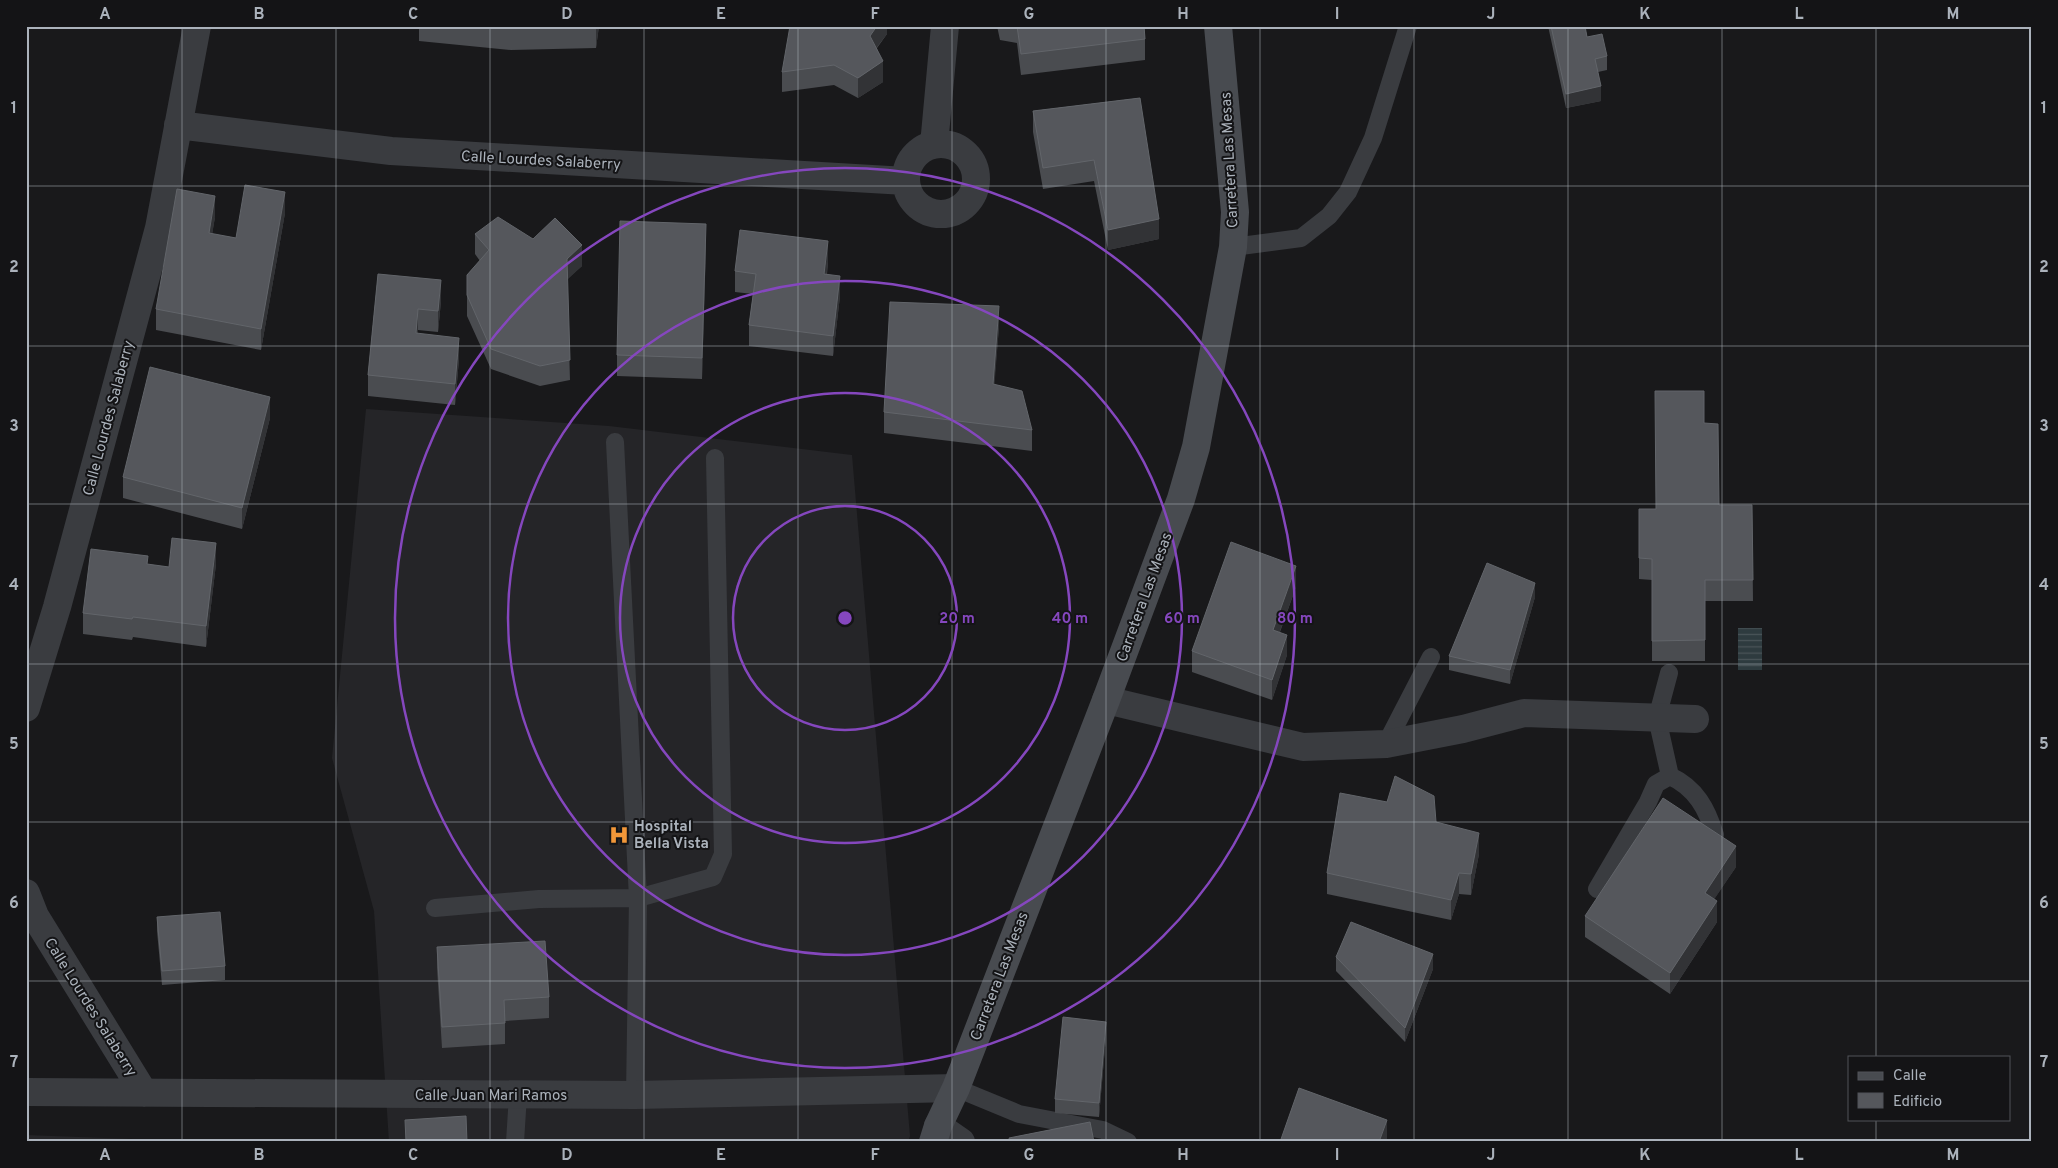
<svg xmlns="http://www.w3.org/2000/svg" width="2058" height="1168" viewBox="0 0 2058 1168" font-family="Overpass,sans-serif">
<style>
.built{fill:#252528}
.water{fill:url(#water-rules)}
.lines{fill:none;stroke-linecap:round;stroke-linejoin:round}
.lane{stroke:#3a3c40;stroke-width:18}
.street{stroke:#3a3c40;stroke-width:28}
.secondary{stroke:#484b50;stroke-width:28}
.wall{fill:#4a4c50}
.shaded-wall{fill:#323336}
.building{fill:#55575c;stroke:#62656a}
.grid{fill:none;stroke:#abb2bb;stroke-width:1;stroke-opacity:0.55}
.ring{fill:none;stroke:#8547be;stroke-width:2.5}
.labels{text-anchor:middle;stroke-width:4;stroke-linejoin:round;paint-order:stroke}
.street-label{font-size:15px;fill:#abb2bb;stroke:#141416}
.poi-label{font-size:15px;font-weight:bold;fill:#abb2bb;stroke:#141416;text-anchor:start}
.centre{fill:#8547be;stroke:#141416;stroke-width:2.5}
.ring-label{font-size:15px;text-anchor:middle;font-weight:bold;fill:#8547be;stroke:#141416;stroke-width:4;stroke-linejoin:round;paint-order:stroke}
.neatline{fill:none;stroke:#abb2bb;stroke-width:2}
.grid-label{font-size:16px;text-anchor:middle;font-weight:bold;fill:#abb2bb}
</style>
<defs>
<pattern id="water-rules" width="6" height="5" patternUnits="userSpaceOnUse" patternTransform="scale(1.25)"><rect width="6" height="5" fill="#2e3b3f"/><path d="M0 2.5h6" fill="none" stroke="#4a5559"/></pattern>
</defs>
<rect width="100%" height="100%" fill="#19191b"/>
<!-- built -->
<path class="built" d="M366,409L609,426L852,455L910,1136L908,1142H389L374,911L332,758Z
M26,1135L211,1142H26Z"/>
<!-- water -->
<path class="water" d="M1738,628H1762V670H1738Z"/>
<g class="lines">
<!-- lane -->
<path class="lane" d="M1233,247L1301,238L1329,216L1348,192L1373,138L1408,26
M615,442L638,898L635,1095
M1669,673L1657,718L1670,776
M1386,744L1431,657
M1597,889L1648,802L1656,784L1670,776C1696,788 1707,809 1715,835
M435,908L539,899L638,898L713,877L723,854L715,458
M956,1088L1019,1114L1103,1130L1128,1142
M515,1142L518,1095"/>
<!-- street -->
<path class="street" d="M178,125L391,151L906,181
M906 179a35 35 0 1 1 70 0a35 35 0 1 1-70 0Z
M934,145L945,26
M1106,700L1303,747L1386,744L1463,729L1524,713L1695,719
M26,708L57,607L159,228L197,26
M26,893L35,916L144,1093
M26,1092L635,1095L956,1088
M938,1126L961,1142"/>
<!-- secondary -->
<path class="secondary" d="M933,1142L938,1126L956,1088L1106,700L1181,499L1196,447L1233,247L1235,212L1218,26"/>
</g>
<!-- wall -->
<path class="wall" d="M419,26H599L596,48L511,50L419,41Z
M887,26V34L877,48L883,82L858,98L834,85L782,92V72Z
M997,26H1144L1145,39V60L1021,75L1017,43L1000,40Z
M1548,26H1585L1587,37L1607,56V70L1598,72L1601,101L1566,108Z
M1140,98L1159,239L1108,250L1094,181L1043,189L1033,132V111Z
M285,213L261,350L156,330V309L215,217L212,234L236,238Z
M475,234L533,239L582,266L567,279L570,380L540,386L491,369L467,316V275L480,261L475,254Z
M706,245L702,379L617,376V355Z
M828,262L827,274L840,296L833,356L749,346V325L753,294L735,292V271Z
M378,274L441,301L438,332L418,330V334L459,359L455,405L368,396V375Z
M999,327L994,384L1032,430V451L884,433V412Z
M270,418L242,529L123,498V477Z
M1704,423L1719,505H1752L1753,601H1705V661H1652V580L1639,579V509H1656Z
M216,564L206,647L133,637L132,640L83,634V613L148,565L169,567Z
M1296,587L1280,632L1287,655L1272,700L1192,672V651Z
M1535,597L1510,684L1449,670V656Z
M1436,822L1479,854L1471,895L1459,894L1451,920L1327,894V873Z
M1736,867L1714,899L1717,922L1670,994L1585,937V916Z
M157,917L225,966V980L162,985L157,931Z
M437,947L549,997V1018L505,1021V1044L442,1048L437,968Z
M1336,957L1433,969L1405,1042L1336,971Z
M1106,1036L1099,1117L1055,1113V1099Z"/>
<!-- shaded-wall -->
<path class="shaded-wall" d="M596,26H599L596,48Z
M877,26H887V34L870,56V36Z
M883,61V82L858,98V78Z
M1601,86V101L1566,108V94Z
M285,192V213L261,350V329Z
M215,196V217L209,254V233Z
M1159,219V239L1108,250V230Z
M706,224V245L702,379V358Z
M828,241V262L824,295V274Z
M582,245V266L567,280V259Z
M840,276V296L833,356V336Z
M441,280V301L438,332V311Z
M999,306V327L993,404V384Z
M418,309V330L416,354V333Z
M459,338V359L455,405V384Z
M270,397V418L242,529V508Z
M216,543V564L206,647V626Z
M1296,566V587L1273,650V630Z
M1535,583V597L1510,684V670Z
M1287,635V655L1272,700V680Z
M1479,833V854L1471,895V874Z
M1736,846V867L1705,913V893Z
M1459,873V894L1451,920V900Z
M1717,901V922L1670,994V973Z
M1433,954V969L1405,1042V1028Z
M1106,1022V1036L1099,1117V1103Z
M1387,1120V1142H1379Z"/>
<!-- building -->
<path class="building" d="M790,26H877L870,36L883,61L858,78L834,65L782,72Z
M1017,26H1144L1145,39L1021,54Z
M1551,26H1585L1587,37L1602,34L1607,56L1595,59L1601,86L1566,94Z
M1140,98L1159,219L1108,230L1094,160L1043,168L1033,111Z
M245,185L285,192L261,329L156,309L177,189L215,196L209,233L236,238Z
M498,217L533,239L555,218L582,245L567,259L570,360L540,366L491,349L467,295V275L489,250L475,234Z
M620,221L706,224L702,358L617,355Z
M740,230L828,241L824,274L840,276L833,336L749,325L756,274L735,271Z
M378,274L441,280L438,311L418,309L416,333L459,338L455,384L368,375Z
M890,302L999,306L993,384L1022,391L1032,430L884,412Z
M150,367L270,397L242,508L123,477Z
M1655,391H1704V423L1718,424L1719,505H1752L1753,580H1705V640L1652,641V559L1639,558V509H1656Z
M172,538L216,543L206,626L133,617L132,619L83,613L91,549L148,556L147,564L169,567Z
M1231,542L1296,566L1273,630L1287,635L1272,680L1192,651Z
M1487,563L1535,583L1510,670L1449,656Z
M1395,776L1434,796L1436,822L1479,833L1471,874L1459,873L1451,900L1327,873L1340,793L1387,802Z
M1663,798L1736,846L1705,893L1717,901L1670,973L1585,916Z
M220,912L225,966L162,971L157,917Z
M1351,922L1433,954L1405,1028L1336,957Z
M545,941L549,997L504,1000L505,1023L442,1027L437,947Z
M1063,1017L1106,1022L1099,1103L1055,1099Z
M1299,1088L1387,1120L1379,1142H1280Z
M466,1116L467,1142H406L405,1120Z
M1090,1122L1094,1142H1010L1009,1138Z"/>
<!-- grid -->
<path class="grid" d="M182,26V1142M336,26V1142M490,26V1142M644,26V1142M798,26V1142M952,26V1142M1106,26V1142M1260,26V1142M1414,26V1142M1568,26V1142M1722,26V1142M1876,26V1057M26,186H2032M26,346H2032M26,504H2032M26,664H2032M26,822H2032M26,981H2032M1876,1119V1142"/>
<!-- distance rings -->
<g class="ring">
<circle cx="845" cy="618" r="112"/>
<circle cx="845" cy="618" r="225"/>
<circle cx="845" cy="618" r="337"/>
<circle cx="845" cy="618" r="450"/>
</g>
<!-- icons -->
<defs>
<symbol id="hospital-bare" viewBox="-9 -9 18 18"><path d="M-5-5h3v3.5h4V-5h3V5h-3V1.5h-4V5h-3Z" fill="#f29739" stroke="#141416" stroke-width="2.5" paint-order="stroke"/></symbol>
</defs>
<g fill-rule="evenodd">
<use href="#hospital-bare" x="605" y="821" width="28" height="28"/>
</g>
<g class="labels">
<!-- street labels -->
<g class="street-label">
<text transform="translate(541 160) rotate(3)" y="5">Calle Lourdes Salaberry</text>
<text transform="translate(1229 160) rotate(-93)" y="5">Carretera Las Mesas</text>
<text transform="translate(108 418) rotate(-75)" y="5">Calle Lourdes Salaberry</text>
<text transform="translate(1144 597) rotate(-70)" y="5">Carretera Las Mesas</text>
<text transform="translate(999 976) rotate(-69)" y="5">Carretera Las Mesas</text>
<text transform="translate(91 1007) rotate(58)" y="5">Calle Lourdes Salaberry</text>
<text x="491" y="1100">Calle Juan Mari Ramos</text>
</g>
<!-- poi labels -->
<g class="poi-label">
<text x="634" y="831">Hospital<tspan x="634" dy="17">Bella Vista</tspan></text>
</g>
</g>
<circle cx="845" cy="618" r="8" class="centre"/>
<g class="ring-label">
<text x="957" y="623">20 m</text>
<text x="1070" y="623">40 m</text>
<text x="1182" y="623">60 m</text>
<text x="1295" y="623">80 m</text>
</g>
<!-- border -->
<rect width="2058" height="1168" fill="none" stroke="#141416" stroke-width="55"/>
<!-- legend -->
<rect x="1848" y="1056" width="162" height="65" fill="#141416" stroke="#505358"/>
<rect x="1858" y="1072" width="25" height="8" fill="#484b50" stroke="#505358"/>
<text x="1893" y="1080" font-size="15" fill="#abb2bb">Calle</text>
<rect x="1858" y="1093" width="25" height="15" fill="#55575c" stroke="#505358"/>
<text x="1893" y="1106" font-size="15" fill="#abb2bb">Edificio</text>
<rect x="28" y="28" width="2002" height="1112" class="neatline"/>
<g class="grid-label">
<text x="105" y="19">A</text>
<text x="259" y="19">B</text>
<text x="413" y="19">C</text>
<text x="567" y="19">D</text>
<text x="721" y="19">E</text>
<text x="875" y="19">F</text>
<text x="1029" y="19">G</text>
<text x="1183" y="19">H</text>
<text x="1337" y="19">I</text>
<text x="1491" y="19">J</text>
<text x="1645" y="19">K</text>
<text x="1799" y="19">L</text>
<text x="1953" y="19">M</text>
<text x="14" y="113">1</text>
<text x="2044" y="113">1</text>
<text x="14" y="272">2</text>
<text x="2044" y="272">2</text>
<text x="14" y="431">3</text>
<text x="2044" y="431">3</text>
<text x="14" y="590">4</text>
<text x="2044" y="590">4</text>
<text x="14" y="749">5</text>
<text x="2044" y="749">5</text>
<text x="14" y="908">6</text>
<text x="2044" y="908">6</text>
<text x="14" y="1067">7</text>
<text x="2044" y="1067">7</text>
<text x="105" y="1160">A</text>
<text x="259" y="1160">B</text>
<text x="413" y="1160">C</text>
<text x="567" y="1160">D</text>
<text x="721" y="1160">E</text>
<text x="875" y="1160">F</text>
<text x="1029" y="1160">G</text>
<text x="1183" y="1160">H</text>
<text x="1337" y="1160">I</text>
<text x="1491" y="1160">J</text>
<text x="1645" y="1160">K</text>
<text x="1799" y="1160">L</text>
<text x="1953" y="1160">M</text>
</g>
</svg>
